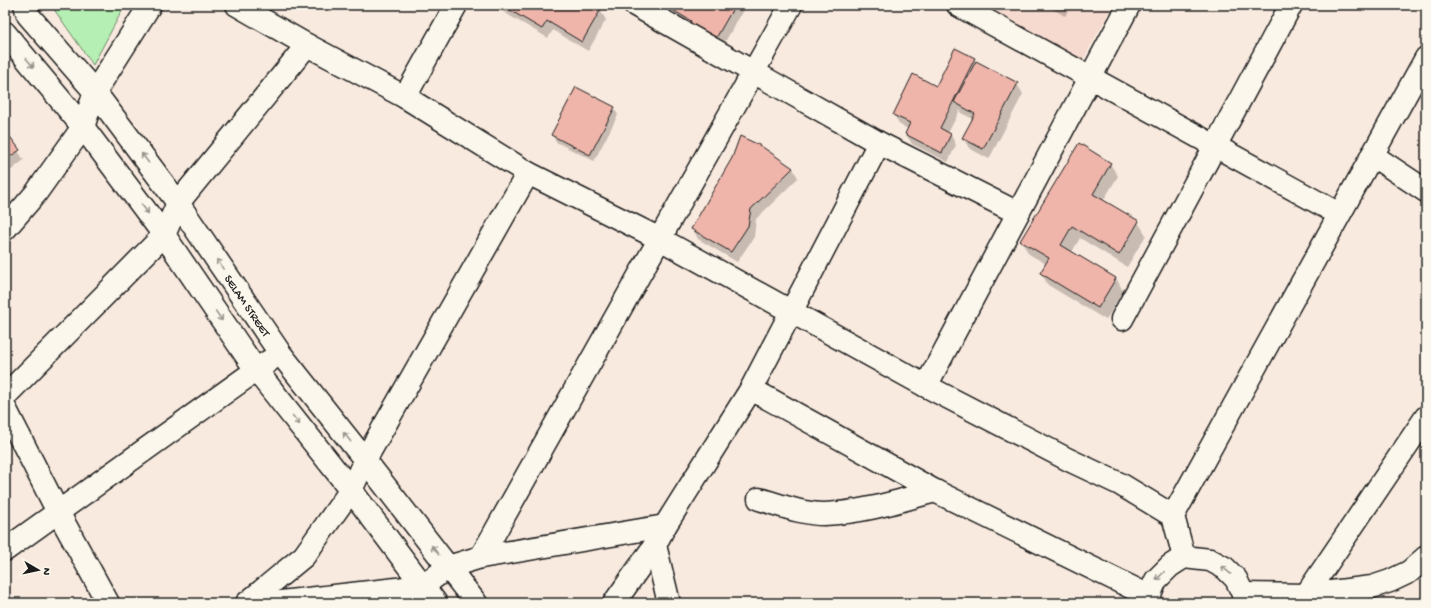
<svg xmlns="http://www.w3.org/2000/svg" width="1431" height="608" viewBox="0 0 1431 608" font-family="'Gochi Hand',sans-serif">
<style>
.built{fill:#f6dacf}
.green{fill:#b6efb3;stroke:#698668}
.shadow{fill:#0003}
.building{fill:#efb5aa;stroke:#1c1c1c}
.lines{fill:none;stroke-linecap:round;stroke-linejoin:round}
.minor-casing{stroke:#1c1c1c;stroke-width:25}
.minor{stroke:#fbf7ec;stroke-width:22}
.oneway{stroke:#97948e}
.labels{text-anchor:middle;stroke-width:4;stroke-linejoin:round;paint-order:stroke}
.street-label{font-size:12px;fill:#1c1c1c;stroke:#fbf7ec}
</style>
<rect width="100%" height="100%" fill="#f9eadf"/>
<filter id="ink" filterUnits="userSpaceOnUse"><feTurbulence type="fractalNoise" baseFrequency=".025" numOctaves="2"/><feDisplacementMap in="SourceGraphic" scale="8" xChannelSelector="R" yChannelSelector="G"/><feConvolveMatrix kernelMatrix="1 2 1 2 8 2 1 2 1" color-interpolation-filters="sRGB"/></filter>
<g filter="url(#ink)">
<!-- built -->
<path class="built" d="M971,5H1113L1080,65Z"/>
<!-- green -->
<path class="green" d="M51,5H125L93,65Z"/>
<!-- shadow -->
<path class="shadow" d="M495,5H592L600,10L606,20L588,51L553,30L548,38L498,9Z
M675,5H746L717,56L678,19L672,9Z
M1045,5H1071L1065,16Z
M974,59L976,62L1017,84L1023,94L989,159L969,148L963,138L973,119L961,113L960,110L948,133L951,135L956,145L948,162L912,144L906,134L908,129L900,125L894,115L937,87Z
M614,108L618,115L594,161L556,142L552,135Z
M5,132L24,160L5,175Z
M1110,164L1118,176L1103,201L1138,222L1146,235L1127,267L1080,238L1072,252L1116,278L1123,291L1106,320L1048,285L1041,273L1046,264L1029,254L1021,241Z
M793,168L798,178L756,219L754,237L737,262L698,239L693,229Z"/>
<!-- building -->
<path class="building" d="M501,5H594L601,9L582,42L547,21L542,29Z
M674,5H735L711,47L685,32L691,21L671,9Z
M955,48L975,58L940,128L951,134L942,153L905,134L910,123L893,115L913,74L936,86Z
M976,61L1018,83L983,149L962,138L975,114L954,102Z
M576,87L615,107L590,155L551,135Z
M5,130L20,150L5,160Z
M740,136L761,146L793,168L751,209L748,226L731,252L691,229L732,158Z
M1079,143L1111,163L1093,194L1139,221L1119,255L1072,226L1061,245L1116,278L1098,308L1040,273L1049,258L1020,241Z"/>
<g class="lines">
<defs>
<g id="minor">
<path id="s1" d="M25,5L28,15L95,92L178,203L280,353L365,460L476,603"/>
<path d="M237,5L307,45L405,97L528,173L660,239L926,386L1069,460L1120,484L1173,516"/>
<path d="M635,5L879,143L1018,213"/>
<path d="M958,5L1339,214"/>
<path d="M5,33L83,127L164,235L256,370L351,490L436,603"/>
<path d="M405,97L456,5"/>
<path d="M1372,155L1426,191"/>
<path d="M5,229L36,193L83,127L95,92L150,5"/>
<path d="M1122,319L1291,5"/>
<path d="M926,386L1129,5"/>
<path d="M751,389L935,491L1149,596"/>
<path d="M5,396L164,235L178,203L307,45"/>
<path d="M5,408L58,512L108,603"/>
<path d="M759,499C780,505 802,514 824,514C862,513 899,501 935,491"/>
<path d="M655,545L669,603"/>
<path d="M5,550L269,361"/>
<path d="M481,557L791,5"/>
<path d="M1184,557L1173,516L1426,58"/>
<path d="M1243,594L1306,595L1372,587L1390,581L1409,572L1426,557"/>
<path d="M1306,595L1426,417"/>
<path d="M247,603L304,556L351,490L365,460L528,173"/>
<path d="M272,603L423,586L448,567L481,557L665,526"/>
<path d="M614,603L655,545L665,526L751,389L879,143"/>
<path d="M1149,603V596L1156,580L1170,566L1184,557L1210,560L1225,568L1236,579L1243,594V603"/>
</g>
</defs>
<!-- minor casing -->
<use href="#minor" class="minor-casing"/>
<!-- minor -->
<use href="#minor" class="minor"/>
</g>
<!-- one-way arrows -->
<defs><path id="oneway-shaft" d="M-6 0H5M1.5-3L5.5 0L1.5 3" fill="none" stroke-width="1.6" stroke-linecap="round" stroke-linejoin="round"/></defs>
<g class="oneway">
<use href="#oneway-shaft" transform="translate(30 63) rotate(50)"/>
<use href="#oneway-shaft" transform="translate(145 158) rotate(-127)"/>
<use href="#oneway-shaft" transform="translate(145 209) rotate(53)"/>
<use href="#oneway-shaft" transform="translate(220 264) rotate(-124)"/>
<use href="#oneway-shaft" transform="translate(219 316) rotate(56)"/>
<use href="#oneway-shaft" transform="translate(296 420) rotate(52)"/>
<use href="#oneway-shaft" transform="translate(347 437) rotate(-129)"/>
<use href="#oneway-shaft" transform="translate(435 550) rotate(-128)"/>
<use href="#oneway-shaft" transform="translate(1226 570) rotate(-140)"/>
<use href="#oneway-shaft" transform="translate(1160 576) rotate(134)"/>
</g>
</g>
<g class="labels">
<!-- street labels -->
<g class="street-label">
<text dy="4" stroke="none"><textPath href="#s1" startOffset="375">SELAM STREET</textPath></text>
</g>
</g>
<!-- margin -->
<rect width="1431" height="608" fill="none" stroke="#fbf7ec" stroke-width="20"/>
<rect x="10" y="10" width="1411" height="588" fill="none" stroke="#1c1c1c" stroke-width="1.5" filter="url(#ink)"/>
<!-- north arrow -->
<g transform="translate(38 570) rotate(99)" stroke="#fbf7ec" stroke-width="3" paint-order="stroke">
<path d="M0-3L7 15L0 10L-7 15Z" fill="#1c1c1c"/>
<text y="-6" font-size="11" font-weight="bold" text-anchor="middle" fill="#1c1c1c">N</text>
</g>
</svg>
